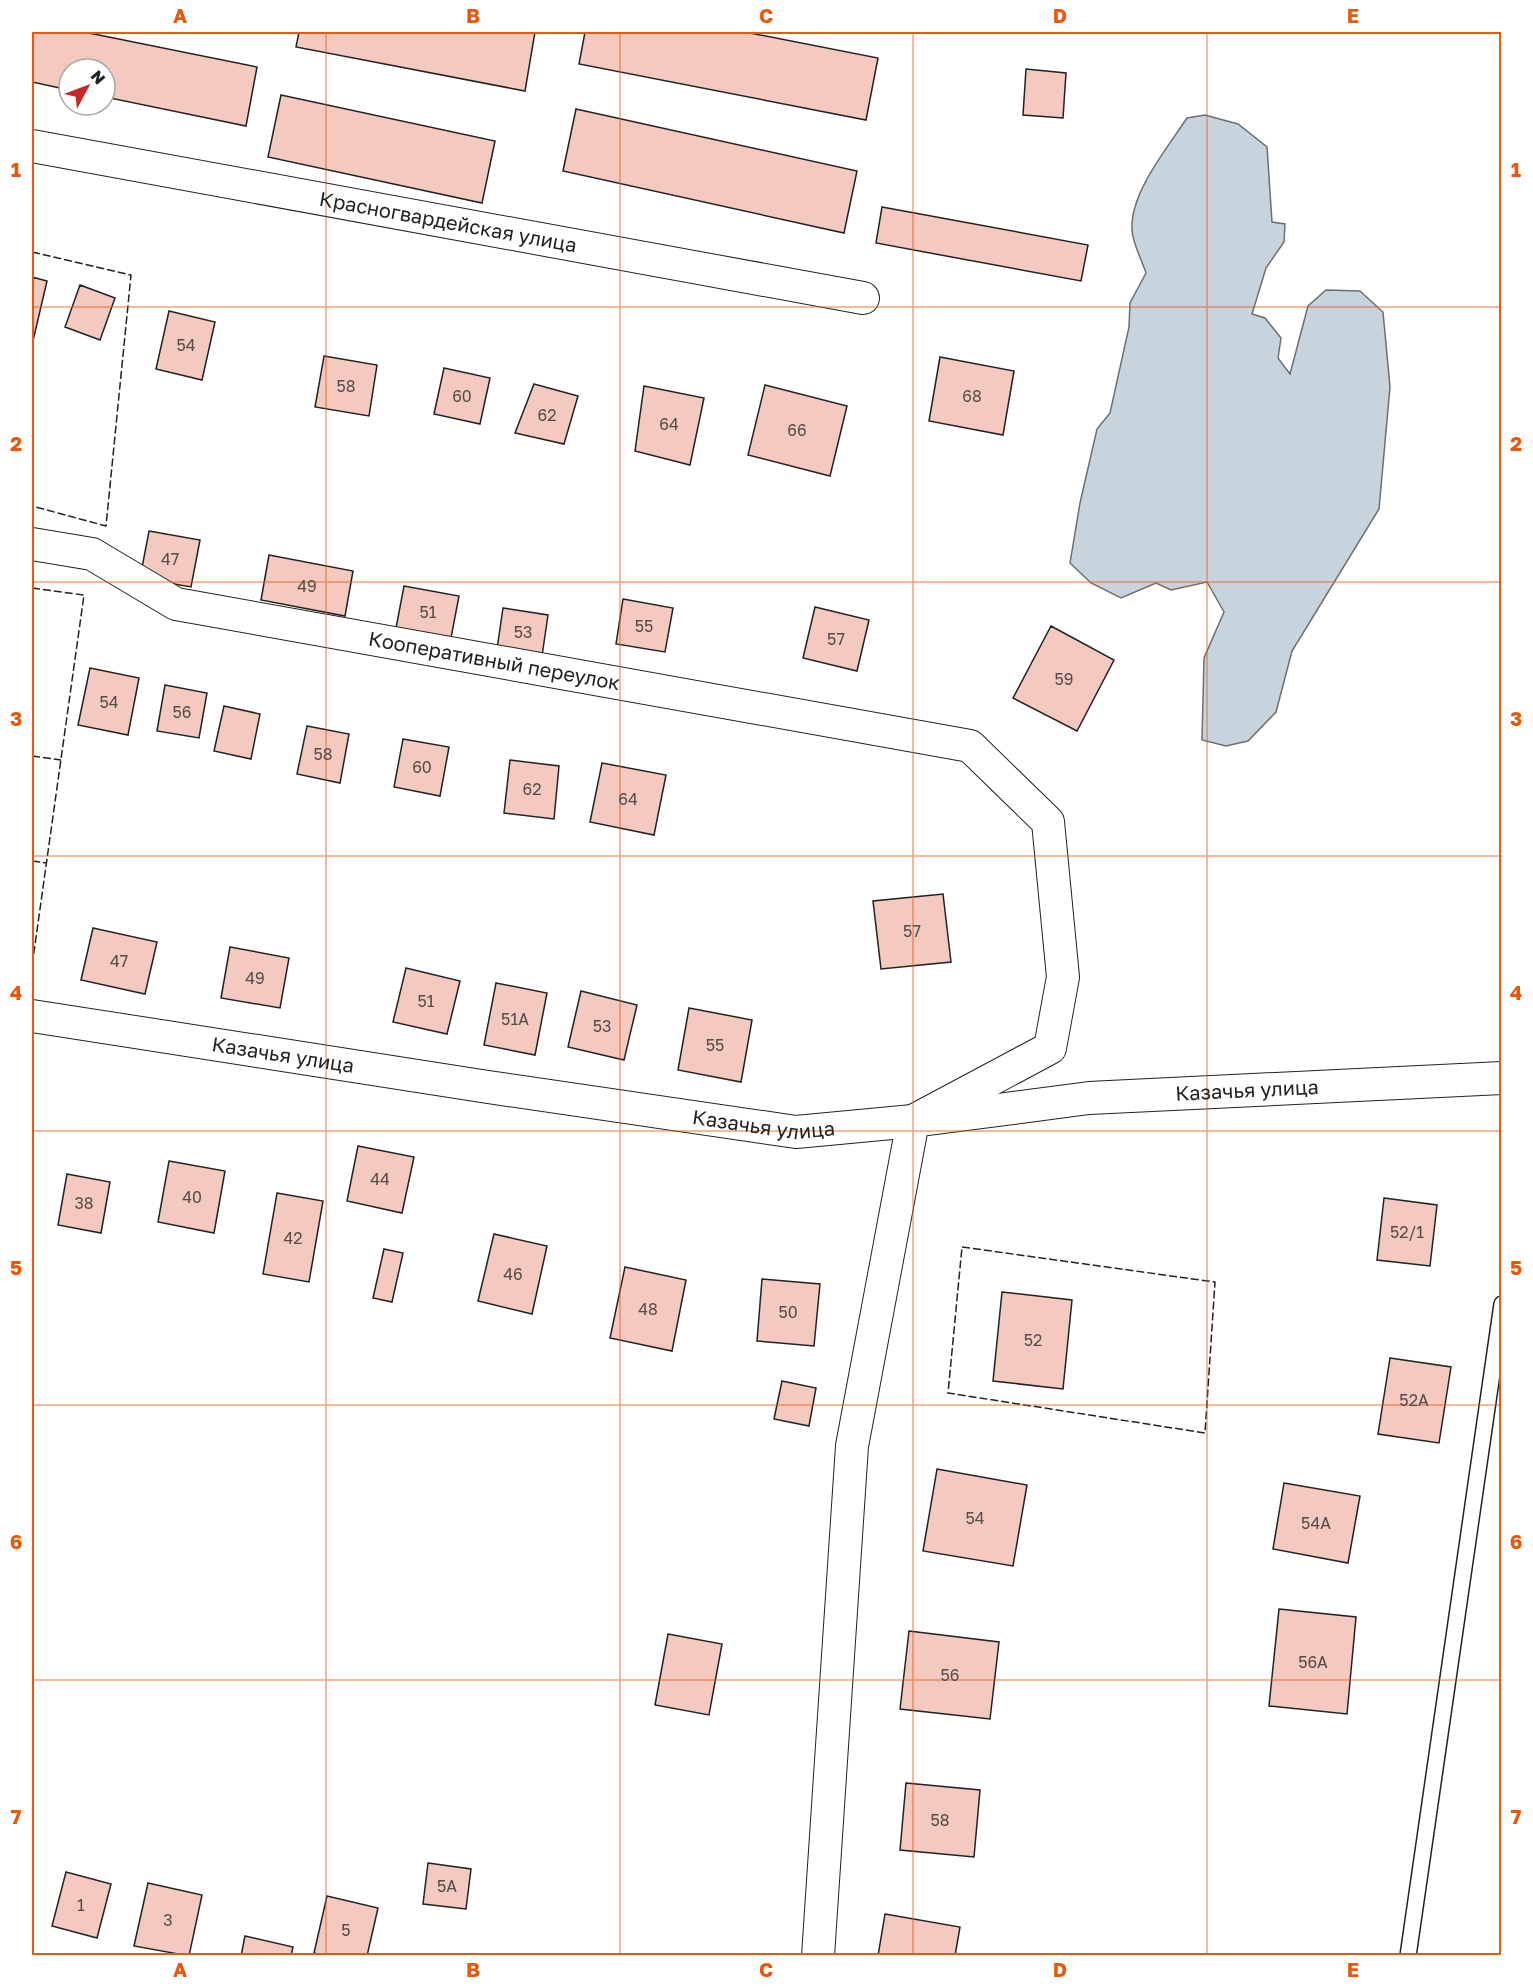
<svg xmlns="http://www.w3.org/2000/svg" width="1533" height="1987" viewBox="0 0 1533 1987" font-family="'Golos Text',sans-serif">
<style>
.water{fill:#c7d3dd;stroke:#6f6f6f;stroke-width:1.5}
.building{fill:#f3c9c0;stroke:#222;stroke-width:1.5}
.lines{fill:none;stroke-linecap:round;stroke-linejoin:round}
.lane-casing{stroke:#222;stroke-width:18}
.street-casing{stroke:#222;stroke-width:34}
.lane{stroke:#fff;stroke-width:15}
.street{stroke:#fff;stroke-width:32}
.fence{stroke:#222;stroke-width:1.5;stroke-dasharray:8 3;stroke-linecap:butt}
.grid{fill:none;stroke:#e8590c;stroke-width:1.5;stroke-opacity:0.55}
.labels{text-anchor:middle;stroke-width:4.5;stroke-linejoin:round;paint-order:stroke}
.number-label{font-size:16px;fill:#564c4a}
.street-label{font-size:20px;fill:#222;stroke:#fff}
.neatline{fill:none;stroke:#e8590c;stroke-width:2}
.grid-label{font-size:20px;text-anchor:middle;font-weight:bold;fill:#e8590c}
</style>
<rect width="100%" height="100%" fill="#fff"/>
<!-- water -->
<path class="water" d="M1205,115L1238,124L1267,147L1272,222L1285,224L1284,242L1266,268L1252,314L1265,318L1281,338L1278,358L1290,374L1308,306L1326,290L1360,291L1383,312L1390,387L1379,509L1292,651L1276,712L1248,741L1226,746L1202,740L1204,658L1224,612L1207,582L1171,590L1156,583L1121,598L1091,583L1070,563L1080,503L1097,429L1110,413L1129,327L1130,303L1146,273C1142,260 1132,243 1132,229C1130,193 1168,147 1187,118Z"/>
<!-- building -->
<path class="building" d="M32,32H84L257,67L246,126L105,97V69H69V90L32,82Z
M299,32H535L525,91L296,47Z
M585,32H745L878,58L866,120L579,64Z
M1026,69L1066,73L1063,118L1023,115Z
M281,95L495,141L482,203L268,157Z
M576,109L857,171L844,233L563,171Z
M882,207L1088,245L1081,281L876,243Z
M32,277L47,281L32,345Z
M80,285L115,298L100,340L65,327Z
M169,311L215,322L202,380L156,369Z
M324,356L377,365L369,416L315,407Z
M940,357L1014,371L1003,435L929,421Z
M444,368L490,378L480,424L434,414Z
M534,384L578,396L564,444L515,433Z
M765,385L847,406L830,476L748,455Z
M644,386L704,398L690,465L635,451Z
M149,531L200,540L191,587L140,578Z
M269,555L353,571L345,616L261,600Z
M404,586L459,596L451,638L396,628Z
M623,599L673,608L665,652L616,644Z
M815,607L869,620L857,671L803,658Z
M503,608L548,615L542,656L497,649Z
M1051,626L1114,660L1077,731L1013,698Z
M90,668L139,678L128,735L78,725Z
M165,685L207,693L199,738L157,731Z
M224,706L260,714L251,759L214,751Z
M307,726L349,734L340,783L297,774Z
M403,739L449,747L440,796L394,787Z
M510,760L559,766L554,819L504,813Z
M602,763L666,775L654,835L590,822Z
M943,894L951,962L881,969L873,901Z
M93,928L157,942L145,994L81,980Z
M230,947L289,958L280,1008L221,998Z
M406,968L460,981L447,1034L393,1022Z
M496,983L547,993L535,1055L484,1045Z
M581,991L637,1005L624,1060L568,1047Z
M689,1008L752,1020L741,1082L678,1070Z
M358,1146L414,1157L402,1213L347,1201Z
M169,1161L225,1171L214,1233L158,1222Z
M67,1174L110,1182L101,1233L58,1225Z
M277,1193L323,1201L309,1282L263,1274Z
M1384,1198L1437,1205L1430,1266L1377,1260Z
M494,1234L547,1246L532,1314L478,1301Z
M384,1249L403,1253L392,1302L373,1298Z
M625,1267L686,1280L672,1351L610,1338Z
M762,1279L820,1284L814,1346L757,1341Z
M1002,1292L1072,1300L1063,1389L993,1381Z
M1390,1358L1451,1367L1439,1443L1378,1434Z
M782,1381L816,1388L809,1426L774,1419Z
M937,1469L1027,1485L1013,1566L923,1551Z
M1284,1483L1360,1496L1348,1563L1273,1549Z
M1279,1609L1356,1617L1347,1714L1269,1706Z
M909,1631L999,1642L990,1719L900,1709Z
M668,1634L722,1644L709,1715L655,1705Z
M906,1783L980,1790L974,1857L900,1850Z
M428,1863L471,1869L466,1909L423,1904Z
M66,1872L111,1884L97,1938L52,1926Z
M148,1883L202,1895L189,1956L134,1946Z
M327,1896L378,1908L367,1956H325L314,1953Z
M885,1914L960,1927L955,1956H878Z
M245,1936L293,1947L291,1956H241Z"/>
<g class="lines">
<defs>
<path id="lane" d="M1408,1956L1502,1304"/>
<g id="street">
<path id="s1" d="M32,146L863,298"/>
<path id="s2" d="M32,544L92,554L176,604L970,746L1048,822L1063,977L1050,1048L913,1121L852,1446L818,1956"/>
<path id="s3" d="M32,1016L488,1087L796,1132L913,1121L1089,1098L1502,1078"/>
</g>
</defs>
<!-- lane casing -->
<use href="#lane" class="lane-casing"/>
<!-- street casing -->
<use href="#street" class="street-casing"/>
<!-- lane -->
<use href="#lane" class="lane"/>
<!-- street -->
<use href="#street" class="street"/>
<!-- fence -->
<path class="fence" d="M32,252L131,275L106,526L32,506
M32,588L84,595L32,966
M32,756L61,760
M32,861L47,863
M962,1247L1215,1282L1205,1433L948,1393Z"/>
</g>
<!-- grid -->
<path class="grid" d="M326,32V1956M620,32V1956M913,32V1956M1207,32V1956M32,307H1502M32,582H1502M32,856H1502M32,1131H1502M32,1405H1502M32,1680H1502"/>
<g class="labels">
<!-- number labels -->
<g class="number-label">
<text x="186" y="351">54</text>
<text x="346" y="392">58</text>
<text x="462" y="402">60</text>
<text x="972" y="402">68</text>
<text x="547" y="421">62</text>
<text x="669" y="430">64</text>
<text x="797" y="436">66</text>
<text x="170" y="565">47</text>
<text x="307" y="592">49</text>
<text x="428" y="618">51</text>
<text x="644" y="632">55</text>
<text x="523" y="638">53</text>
<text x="836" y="645">57</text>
<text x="1064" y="685">59</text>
<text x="109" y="708">54</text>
<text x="182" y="718">56</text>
<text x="323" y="760">58</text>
<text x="422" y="773">60</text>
<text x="532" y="795">62</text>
<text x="628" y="805">64</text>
<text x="912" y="937">57</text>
<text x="119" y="967">47</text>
<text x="255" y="984">49</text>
<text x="426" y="1007">51</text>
<text x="515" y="1025">51А</text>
<text x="602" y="1032">53</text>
<text x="715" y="1051">55</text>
<text x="380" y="1185">44</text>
<text x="192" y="1203">40</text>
<text x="84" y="1209">38</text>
<text x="1407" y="1238">52/1</text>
<text x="293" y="1244">42</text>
<text x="513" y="1280">46</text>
<text x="648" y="1315">48</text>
<text x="788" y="1318">50</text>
<text x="1033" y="1346">52</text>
<text x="1414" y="1406">52А</text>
<text x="975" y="1524">54</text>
<text x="1316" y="1529">54А</text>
<text x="1313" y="1668">56А</text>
<text x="950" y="1681">56</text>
<text x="940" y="1826">58</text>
<text x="447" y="1892">5А</text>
<text x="81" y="1911">1</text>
<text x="168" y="1926">3</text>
<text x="346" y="1936">5</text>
</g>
<!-- street labels -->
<g class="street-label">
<text dy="7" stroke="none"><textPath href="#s1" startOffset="423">Красногвардейская улица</textPath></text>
<text dy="7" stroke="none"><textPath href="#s2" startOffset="482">Кооперативный переулок</textPath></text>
<text dy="7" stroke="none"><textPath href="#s3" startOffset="254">Казачья улица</textPath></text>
<text dy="7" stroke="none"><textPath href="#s3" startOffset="1226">Казачья улица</textPath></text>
<text dy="7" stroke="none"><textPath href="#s3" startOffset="740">Казачья улица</textPath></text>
</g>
</g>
<!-- border -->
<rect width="1533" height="1987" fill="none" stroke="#ffffff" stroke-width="66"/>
<!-- north arrow -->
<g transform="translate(87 87) rotate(49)"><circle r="28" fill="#ffffff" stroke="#a7a7a7" stroke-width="1.5"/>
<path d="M0-4.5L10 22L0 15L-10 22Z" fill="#c62828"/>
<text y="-9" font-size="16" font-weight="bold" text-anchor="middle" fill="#222222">N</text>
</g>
<rect x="33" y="33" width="1467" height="1921" class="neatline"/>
<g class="grid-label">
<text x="180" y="23">A</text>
<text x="473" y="23">B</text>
<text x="766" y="23">C</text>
<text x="1060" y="23">D</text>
<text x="1353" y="23">E</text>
<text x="16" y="177">1</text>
<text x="1516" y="177">1</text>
<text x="16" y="451">2</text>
<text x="1516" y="451">2</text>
<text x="16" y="726">3</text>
<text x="1516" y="726">3</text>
<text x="16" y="1000">4</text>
<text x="1516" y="1000">4</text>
<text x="16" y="1275">5</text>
<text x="1516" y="1275">5</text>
<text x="16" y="1549">6</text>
<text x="1516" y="1549">6</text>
<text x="16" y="1824">7</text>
<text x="1516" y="1824">7</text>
<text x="180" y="1977">A</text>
<text x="473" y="1977">B</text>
<text x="766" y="1977">C</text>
<text x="1060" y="1977">D</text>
<text x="1353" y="1977">E</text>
</g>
</svg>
